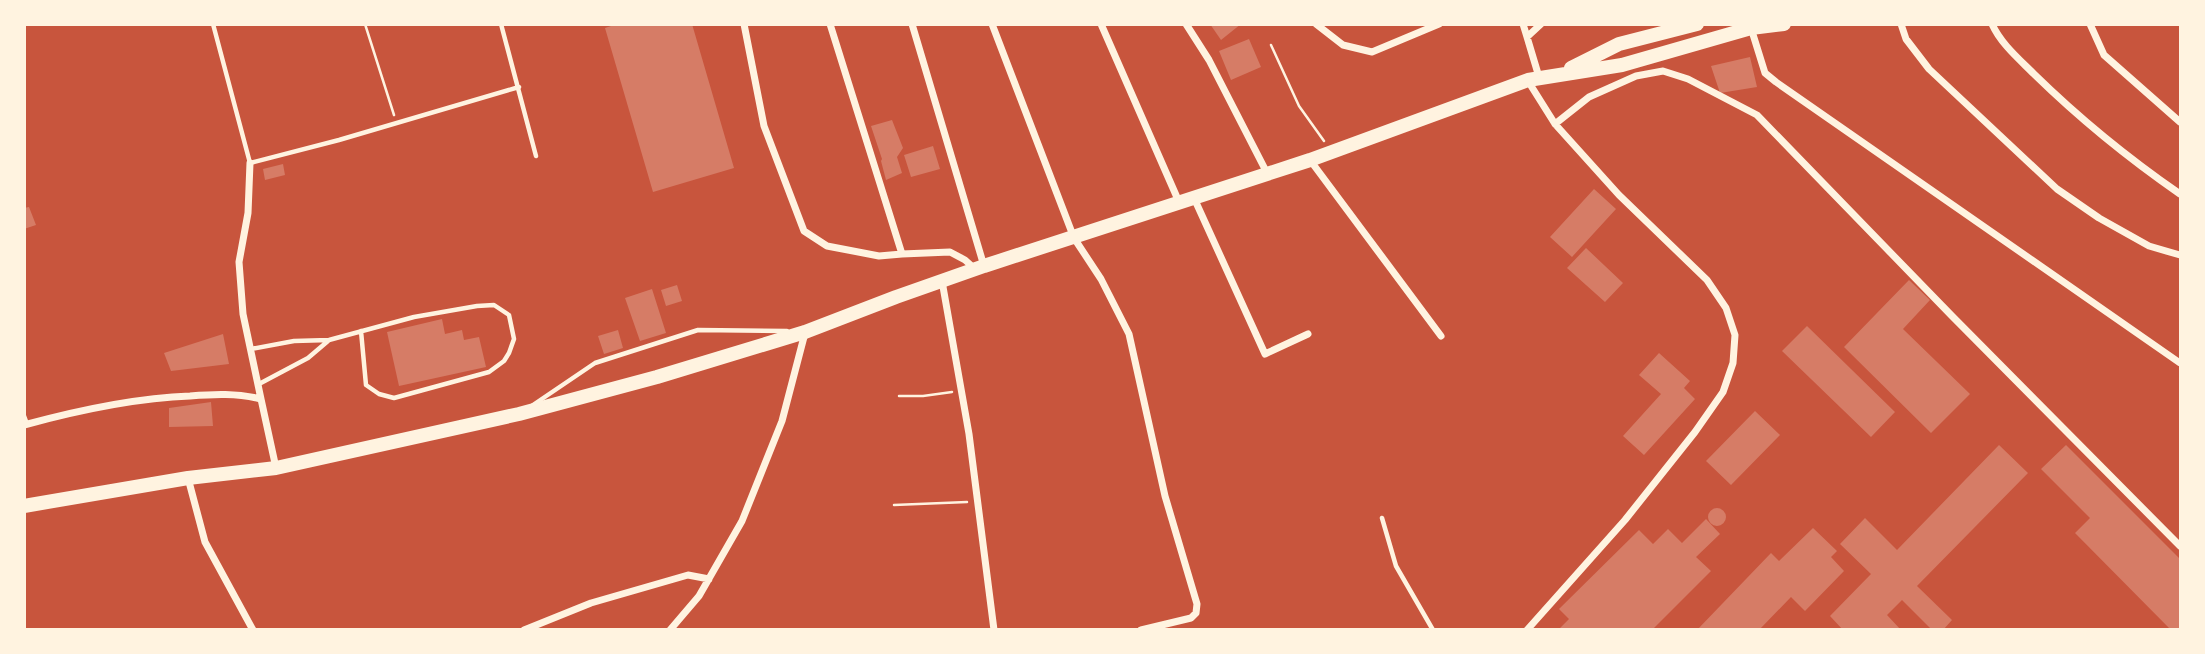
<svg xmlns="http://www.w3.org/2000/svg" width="2205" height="654" viewBox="0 0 2205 654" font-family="'Nunito Sans',sans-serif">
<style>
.building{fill:#d67c66}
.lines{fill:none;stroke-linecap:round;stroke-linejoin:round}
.path{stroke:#fff3e0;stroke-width:2.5}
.service{stroke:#fff3e0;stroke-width:4.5}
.minor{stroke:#fff3e0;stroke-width:7}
.primary{stroke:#fff3e0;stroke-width:14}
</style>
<rect width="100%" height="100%" fill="#c8553d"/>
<!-- building -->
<path class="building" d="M617,24H692L734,168L653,192L605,28Z
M1210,24H1241L1221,40Z
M1249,39L1261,67L1231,80L1219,51Z
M1750,57L1757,87L1720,93L1711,66Z
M892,120L903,148L897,157L902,173L886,180L881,161L882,159L871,126Z
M933,146L940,169L911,177L904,155Z
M283,164L285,175L265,180L263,169Z
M1594,189L1616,209L1572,257L1550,237Z
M29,207L36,225L24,229V208Z
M1586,248L1623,283L1605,302L1567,268Z
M1909,280L1930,300L1903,329L1970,394L1931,433L1844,347Z
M677,285L682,301L666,306L661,290Z
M652,289L666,333L640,341L625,298Z
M442,319L445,334L462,330L464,340L479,337L486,367L399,386L387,332Z
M1807,326L1895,412L1871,437L1782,351Z
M618,330L623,348L604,354L598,336Z
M223,334L229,364L171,371L164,353Z
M1659,353L1690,381L1684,388L1695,399L1644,455L1623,436L1661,394L1639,375Z
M211,402L213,426L169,427V408Z
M1755,411L1780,435L1731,485L1706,461Z
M1999,445L2028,473L1917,586L1952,620L1943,630H1932L1902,600L1887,615L1901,630H1843L1830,616L1871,574L1840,544L1865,518L1897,550Z
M2066,445L2180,559V630H2171L2075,533L2090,518L2041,469Z
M1708 517a9 9 0 1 1 18 0a9 9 0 1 1-18 0Z
M1706,519L1720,534L1696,557L1711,571L1652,630H1558L1569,619L1559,609L1639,530L1653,544L1668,529L1682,543Z
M1813,528L1837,551L1831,557L1844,571L1805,611L1791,597L1759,630H1697L1771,553L1779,561Z"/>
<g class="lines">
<!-- path -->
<path class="path" d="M365,24L394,115
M1271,45L1299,106L1324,141
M899,396H923L952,392
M894,505L967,502"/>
<!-- service -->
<path class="service" d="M213,24L250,163L339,140L519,87
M501,24L536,156
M251,349L294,341L329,340L414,317L477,306L494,305L509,315L514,339L509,353L504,361L489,372L394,398L379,394L366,385L361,331
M259,384L308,358L328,341
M533,405L595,363L698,330L787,331
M24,416L27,424
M1382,518L1396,566L1433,630"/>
<!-- minor -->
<path class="minor" d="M744,24L764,126L804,231L827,246L879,256L902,254
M830,24L902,254L950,252L965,260L975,269
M912,24L984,266
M992,24L1074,238L1101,279L1129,334L1165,496L1197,604L1196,613L1191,618L1141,630
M1101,24L1179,202
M1186,24L1209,60L1267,173
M1316,24L1343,45L1372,52L1439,24
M1523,24L1527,37
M1901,24L1906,39L1929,69L2057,189L2099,218L2149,246L2180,255
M1992,24C2001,44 2019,59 2034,74C2079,118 2128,158 2180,194
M2090,24L2104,55L2180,122
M1751,28L1765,73L1776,82L2180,363
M1539,77L1527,37L1541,24
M1555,124L1589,97L1636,76L1663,71L1688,79L1757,115L1952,316L2180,546
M1310,160L1441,336
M250,163L248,213L239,262L243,314L261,399
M1194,198L1265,354L1308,334
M942,281L969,434L994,630
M24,425C79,410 134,398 190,396C214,394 237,393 261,399L276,468
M188,478L205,542L253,630
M524,630L591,603L688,575L709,579
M670,630L699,596L742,521L782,421L805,333
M1527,630L1625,520L1695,432L1723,392L1733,363L1735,335L1726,308L1707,280L1619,195L1555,124L1528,81"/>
<!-- primary -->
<path class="primary" d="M1571,68L1619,44L1697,24
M24,506L188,478L276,468L519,414L657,377L805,332L896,297L984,266L1310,160L1528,80L1622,65L1751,28L1784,24"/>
</g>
<!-- border -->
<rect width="2205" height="654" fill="none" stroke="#fff3e0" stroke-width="52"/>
</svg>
